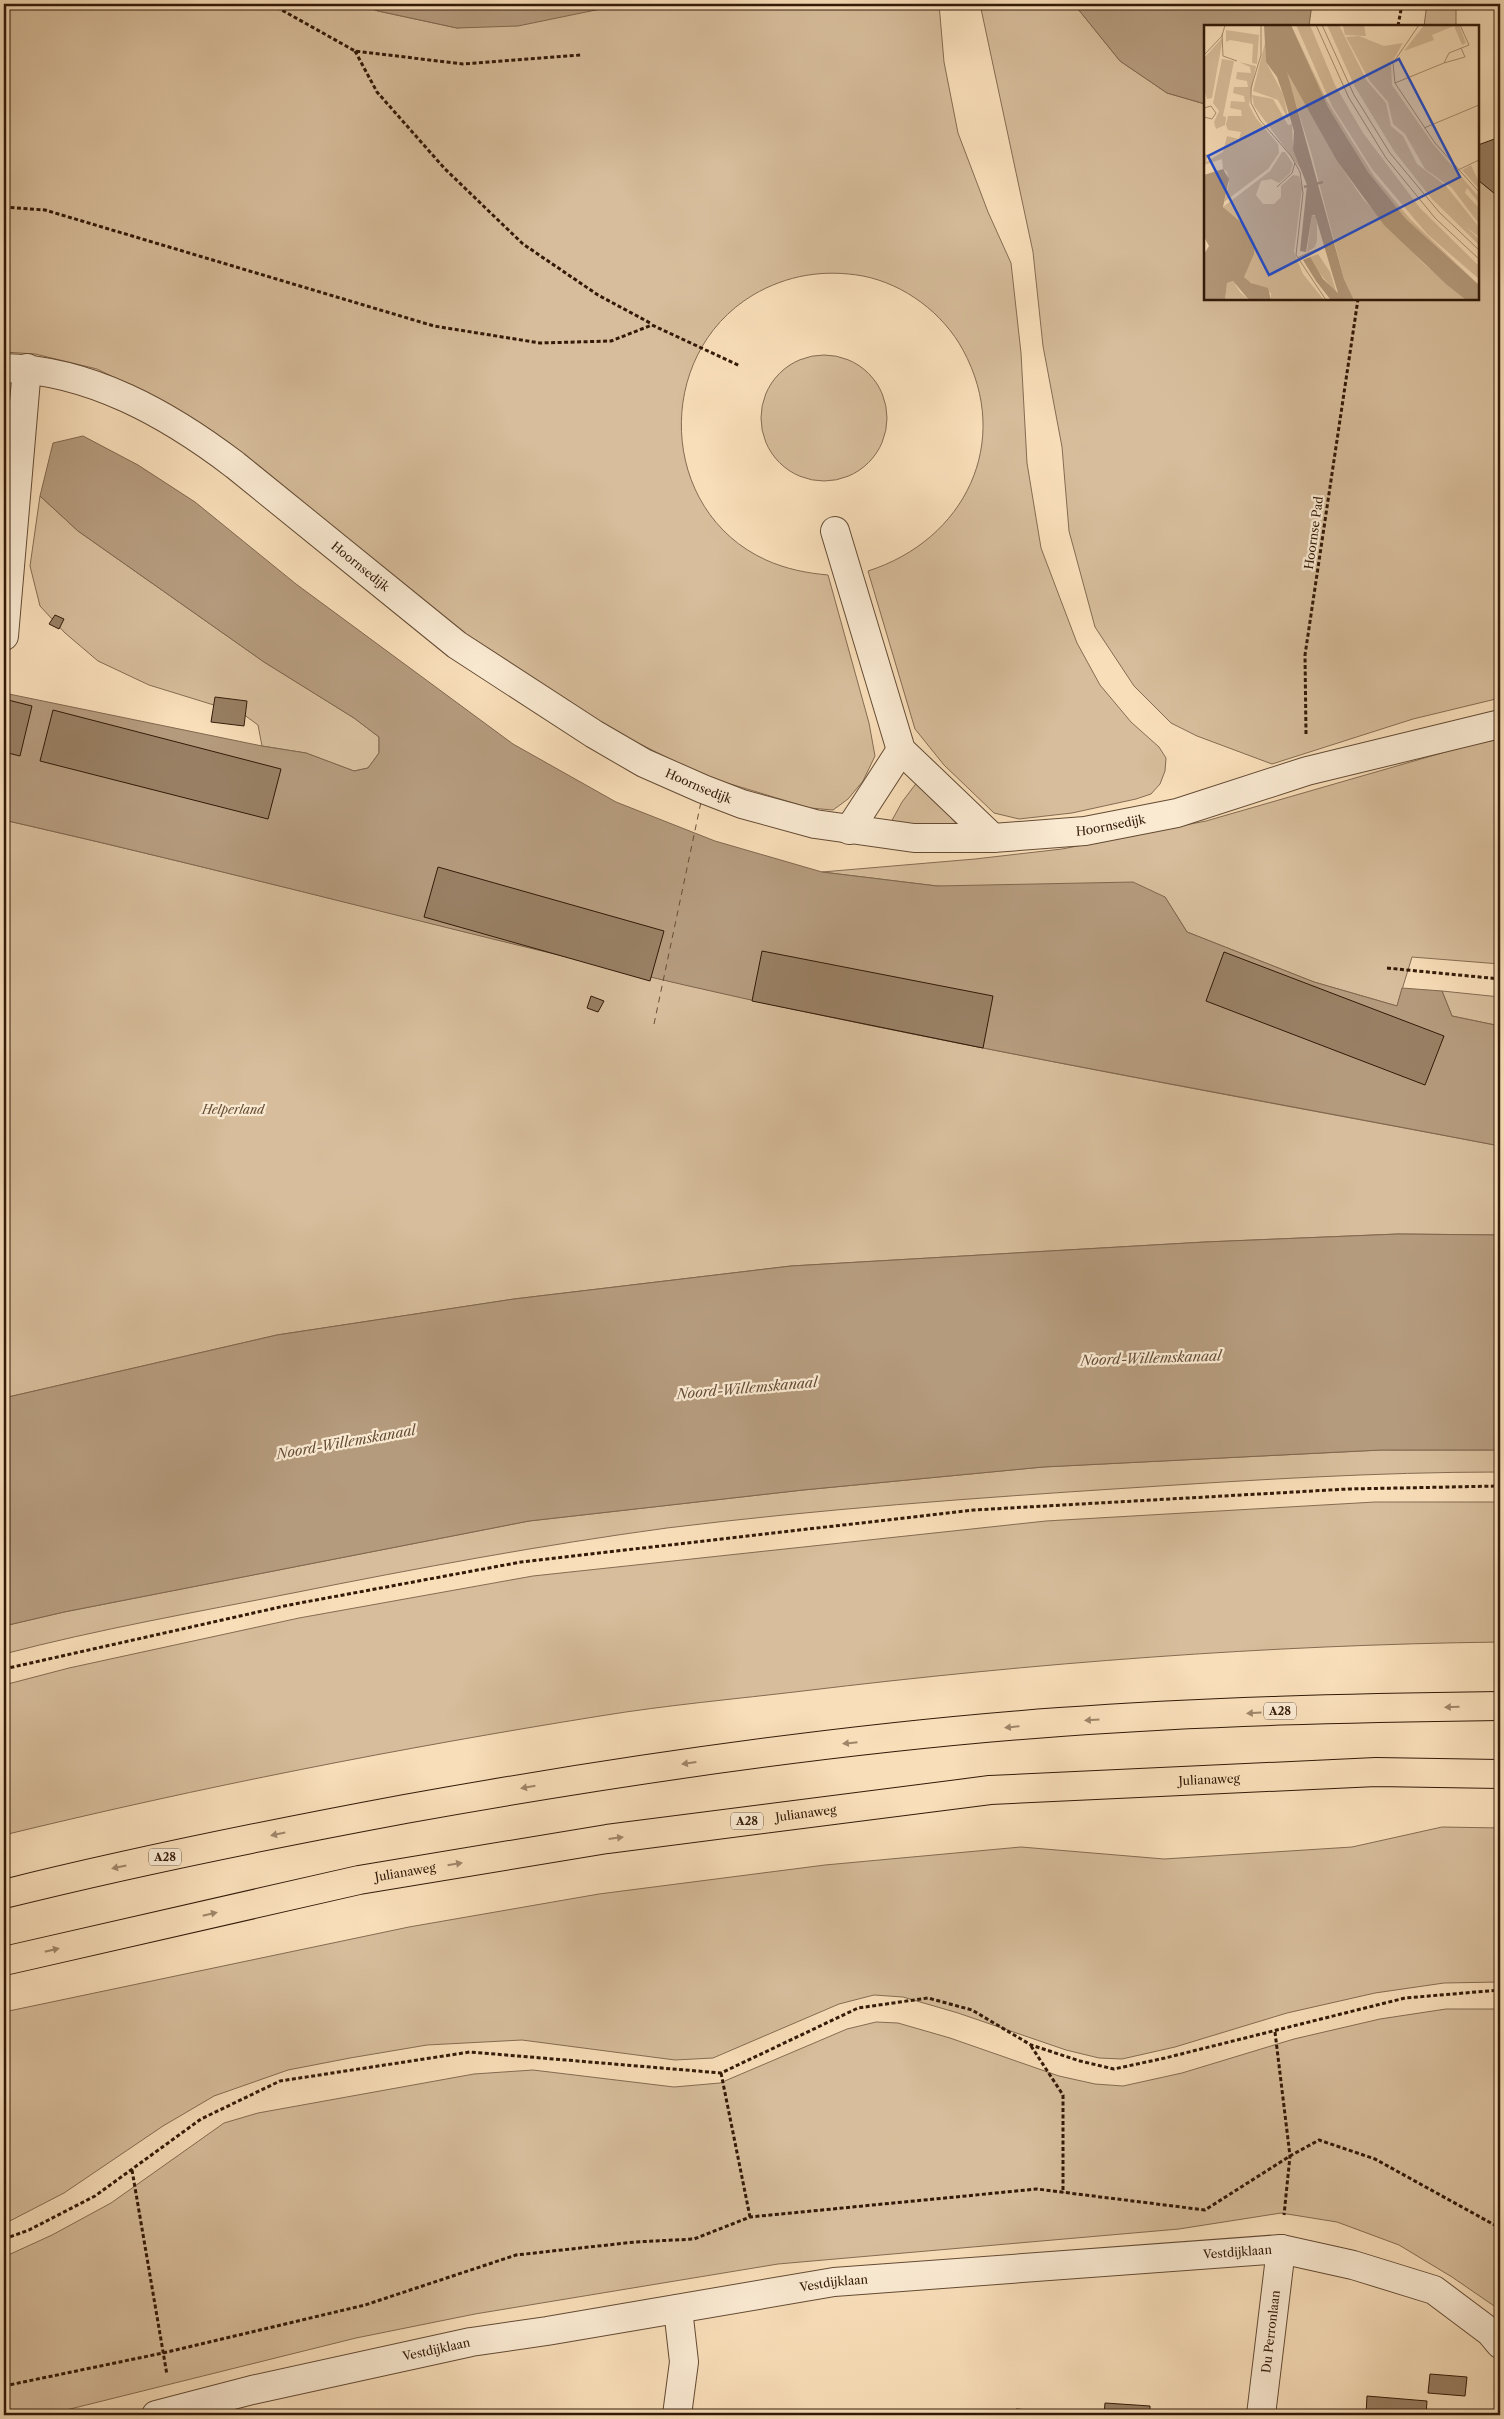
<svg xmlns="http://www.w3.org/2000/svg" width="1504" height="2419" viewBox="0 0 1504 2419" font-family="'Libre Caslon Text',serif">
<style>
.green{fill:#d7bd9b;stroke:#856c52}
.water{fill:#b59b7d;stroke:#81674e}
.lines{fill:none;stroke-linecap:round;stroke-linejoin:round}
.ferry{stroke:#674e37;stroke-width:1;stroke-dasharray:6 5;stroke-linecap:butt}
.building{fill:#998064;stroke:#331a08}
.minor-casing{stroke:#644b34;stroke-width:30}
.highway-casing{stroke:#331a08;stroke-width:30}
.path{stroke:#331a08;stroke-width:3;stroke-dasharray:4 2.5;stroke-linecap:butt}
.minor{stroke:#faead2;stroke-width:28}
.highway{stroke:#f8deb9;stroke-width:28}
.oneway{fill:#9f8669}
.labels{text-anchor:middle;stroke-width:4.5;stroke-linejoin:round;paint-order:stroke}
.shield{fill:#faead2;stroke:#6f5845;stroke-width:1}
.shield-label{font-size:11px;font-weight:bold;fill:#331a08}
.street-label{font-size:12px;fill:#331a08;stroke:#faead2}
.park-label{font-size:12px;font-style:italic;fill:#644b34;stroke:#faead2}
.water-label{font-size:14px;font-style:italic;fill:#674e37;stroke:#faead2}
.inset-river{fill:none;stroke:#b59b7d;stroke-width:2.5}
.inset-road{fill:none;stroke:#a99072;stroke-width:1}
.view{fill:#1d4ed8;fill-opacity:0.15;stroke:#1d4ed8;stroke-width:2.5}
.inset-edge{fill:none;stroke:#331a08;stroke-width:2.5}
</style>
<rect width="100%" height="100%" fill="#f8deb9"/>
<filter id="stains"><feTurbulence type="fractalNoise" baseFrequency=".004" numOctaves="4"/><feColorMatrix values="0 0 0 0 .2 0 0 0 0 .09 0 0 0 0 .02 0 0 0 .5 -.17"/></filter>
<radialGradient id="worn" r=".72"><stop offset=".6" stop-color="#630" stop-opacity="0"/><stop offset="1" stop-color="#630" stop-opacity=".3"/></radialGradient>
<!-- green -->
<path class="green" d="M4,4H360L378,11L457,28L615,7L625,4H939L944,62L958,133L988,212L1011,263L1021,353L1027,463L1041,548L1077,643L1100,685L1131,722L1159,747L1166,758L1165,771L1160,784L1151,794L1136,799L1072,813L1019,819L994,813L944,765L915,729L868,571C965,540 1013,442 963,350C943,313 904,284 863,276C824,269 787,275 753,295C653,355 658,511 766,560C786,569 806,573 828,575L869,723L875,756L863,781L848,799L833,810L810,808L704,776L616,732L413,600L241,456L158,399L97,369L35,354L4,352Z
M980,4H1074L1120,61L1167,93L1205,104V299H1478V180L1500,198V698L1413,719L1272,764L1197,736L1171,723L1134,686L1095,627L1069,531L1062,447L1043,346L1033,252Z
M1427,4H1456V26H1424Z
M761 418a63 63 0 1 1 126 0a63 63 0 1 1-126 0Z
M40,496L78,531L264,662L354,718L379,737V753L368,768L354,771L306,753L262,746L258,725L243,714L149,685L98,661L65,633L40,606L30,566Z
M1500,739V964L1412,957L1397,1006L1314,982L1187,932L1165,897L937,886L822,872L975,859L1062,849L1206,821L1473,744Z
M918,781L960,828L890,824L902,802Z
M4,820C219,869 432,925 647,976C930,1042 1215,1092 1500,1146V1235L1398,1234L1205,1242L791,1266L514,1299L277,1335L4,1398Z
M1442,991L1500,997V1026L1452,1016Z
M1381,1450H1500V1472C1377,1472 1252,1480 1129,1488C974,1498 821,1509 667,1528C542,1545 418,1568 293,1593C197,1612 99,1629 4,1654V1626L64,1612L529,1521L803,1490L1043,1467Z
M1375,1502H1500V1642C1267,1645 1035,1663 803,1691C736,1699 667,1705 600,1716C400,1748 201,1787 4,1835V1685L69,1668L299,1618L533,1576L1046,1521Z
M1442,1827L1500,1828V1982L1444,1983L1375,1993L1287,2013L1175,2047L1122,2059L1099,2058L1066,2050L958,2013L903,1997L874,1995L839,2004L713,2058L675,2060L522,2040L427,2045L350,2058L288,2070L214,2096L163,2126L64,2193L4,2224V2012L409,1927L599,1894L825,1865L1021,1847L1164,1859L1352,1847Z
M1446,2009H1500V2310L1452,2277L1399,2245L1337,2222L1281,2213L1179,2229L778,2264L475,2314L356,2338L46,2415H4V2257L52,2235L111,2203L224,2123L258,2113L474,2074L533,2070L674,2087L720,2083L847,2029L876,2022L898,2023L950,2038L1059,2076L1095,2084L1123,2086L1182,2073L1294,2039L1380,2019Z"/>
<!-- water -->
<path class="water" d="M360,4H625L518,26L457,28L378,11Z
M1074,4H1312L1309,26H1205V104L1167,93L1120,61Z
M83,436L138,465L195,502L296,584L513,744L616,802L715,841L822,872L937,886L1133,882L1165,897L1187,932L1314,982L1397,1006L1402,988L1442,991L1452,1016L1500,1026V1146C1261,1100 1021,1058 782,1007C522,950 264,879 4,820V693L262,746L306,753L354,771L368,768L379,753V737L354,718L264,662L78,531L40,496L53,443Z
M1398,1234L1500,1235V1450H1381L1043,1467L803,1490L529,1521L64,1612L4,1626V1398L277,1335L514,1299L791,1266L1205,1242Z"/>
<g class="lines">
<!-- ferry -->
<path class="ferry" d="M654,1024L701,802"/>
</g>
<!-- building -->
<path class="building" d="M1500,65V132L1496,104Z
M1500,137V198L1478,180V145Z
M55,615L64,619L59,629L49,624Z
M215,697L247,701L244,726L211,722Z
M4,699L32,706L20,756L4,752Z
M53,710L281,769L268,819L40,761Z
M438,867L664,931L650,981L424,917Z
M762,951L993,996L983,1048L752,1001Z
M1224,952L1444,1036L1425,1085L1206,1001Z
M591,996L604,1001L598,1012L587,1008Z
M1430,2374L1467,2377L1465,2396L1428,2393Z
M1367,2396L1427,2401L1426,2415H1366Z
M1105,2403L1150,2406V2414L1173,2415H1104Z
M1016,2409L1060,2412V2415H1015Z"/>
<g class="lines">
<defs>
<g id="minor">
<path id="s1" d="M4,368C90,370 168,414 235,465L457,645L594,734L644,763L703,789L742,804L815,824L914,838H993L1085,831L1177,813L1307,771L1500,724"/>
<path d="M835,531L901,750L993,838"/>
<path d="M4,636L27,368"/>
<path d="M849,830L901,750"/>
<path id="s2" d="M156,2415L252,2390L471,2342L547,2331L834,2282L1281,2249L1353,2265L1434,2290L1490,2332L1500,2344"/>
<path d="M677,2415L684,2362L678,2309"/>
<path id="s3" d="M1261,2415L1281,2249"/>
</g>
<g id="highway">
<path d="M4,1894C136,1861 271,1834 405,1809C622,1770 840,1738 1060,1722C1206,1711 1354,1708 1500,1706"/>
<path id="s4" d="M4,1961L359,1880L607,1839L990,1790L1376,1772L1500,1774"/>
</g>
</defs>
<!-- minor casing -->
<use href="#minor" class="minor-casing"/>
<!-- highway casing -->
<use href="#highway" class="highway-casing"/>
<!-- path -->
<path class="path" d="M271,4L355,51L463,64L581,55
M1398,26L1402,4
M355,51L377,92L445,169L523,244L598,295L652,324
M4,207L45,210L434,326L540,343L611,341L652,325L740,366
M1306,734L1305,655L1358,299
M1387,968L1500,979
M4,1669L289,1605L521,1562L974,1510L1348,1489L1500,1486
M1275,2032L1290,2156L1284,2215
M1031,2046L1063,2095V2193
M721,2073L750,2217
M132,2170L167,2375
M4,2239L29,2230L95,2196L201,2119L280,2081L470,2052L721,2073L858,2008L928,1998L972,2010L1031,2045L1080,2061L1114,2069L1165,2058L1405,1998L1500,1990
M4,2386L163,2353L365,2305L516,2255L635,2242L694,2239L750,2217L1037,2189L1205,2210L1290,2156L1319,2140L1375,2159L1500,2228"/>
<!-- minor -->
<use href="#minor" class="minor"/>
<!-- highway -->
<use href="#highway" class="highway"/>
</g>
<!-- one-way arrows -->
<defs><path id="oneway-solid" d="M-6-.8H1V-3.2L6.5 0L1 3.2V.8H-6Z" transform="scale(1.25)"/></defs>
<g class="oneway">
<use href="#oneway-solid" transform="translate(1452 1707) rotate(179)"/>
<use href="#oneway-solid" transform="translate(1254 1713) rotate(177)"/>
<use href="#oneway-solid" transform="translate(1092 1720) rotate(177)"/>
<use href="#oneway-solid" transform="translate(1012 1727) rotate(174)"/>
<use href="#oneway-solid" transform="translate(850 1743) rotate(174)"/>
<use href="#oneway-solid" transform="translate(689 1763) rotate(172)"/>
<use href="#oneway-solid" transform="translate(528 1787) rotate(170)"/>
<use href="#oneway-solid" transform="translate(278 1834) rotate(168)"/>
<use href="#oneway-solid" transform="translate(616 1838) rotate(-7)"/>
<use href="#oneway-solid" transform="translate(455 1864) rotate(-9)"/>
<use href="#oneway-solid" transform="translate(119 1867) rotate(168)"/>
<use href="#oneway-solid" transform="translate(210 1914) rotate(-13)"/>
<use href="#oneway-solid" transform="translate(52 1950) rotate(-13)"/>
</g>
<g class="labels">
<!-- shield labels -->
<g class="shield">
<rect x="1264" y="1702.5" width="32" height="17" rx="4"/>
<rect x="731" y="1812.5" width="32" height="17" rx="4"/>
<rect x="149" y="1848.5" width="32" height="17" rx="4"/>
</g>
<g class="shield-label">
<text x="1280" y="1715">A28</text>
<text x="747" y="1825">A28</text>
<text x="165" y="1861">A28</text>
</g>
<!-- street labels -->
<g class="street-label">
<text transform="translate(1314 533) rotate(-82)" y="4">Hoornse Pad</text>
<text dy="4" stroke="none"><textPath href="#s1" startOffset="416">Hoornsedijk</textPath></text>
<text dy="4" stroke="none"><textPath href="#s1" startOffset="821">Hoornsedijk</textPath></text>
<text dy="4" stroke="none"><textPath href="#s1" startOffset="1241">Hoornsedijk</textPath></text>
<text dy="4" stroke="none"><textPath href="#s4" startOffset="1221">Julianaweg</textPath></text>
<text dy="4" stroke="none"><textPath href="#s4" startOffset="816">Julianaweg</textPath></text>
<text dy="4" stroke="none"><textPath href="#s4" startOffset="411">Julianaweg</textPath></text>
<text dy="4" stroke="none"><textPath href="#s2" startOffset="1096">Vestdijklaan</textPath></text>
<text dy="4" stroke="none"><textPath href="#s2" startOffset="691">Vestdijklaan</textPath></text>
<text dy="4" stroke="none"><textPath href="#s3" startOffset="84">Du Perronlaan</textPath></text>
<text dy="4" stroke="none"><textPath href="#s2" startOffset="288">Vestdijklaan</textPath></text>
</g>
<!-- park labels -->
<g class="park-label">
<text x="233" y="1114">Helperland</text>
</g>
<!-- water labels -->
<g class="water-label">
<text transform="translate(1151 1358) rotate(-2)" y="5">Noord-Willemskanaal</text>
<text transform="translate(747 1388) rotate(-5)" y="5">Noord-Willemskanaal</text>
<text transform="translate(346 1442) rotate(-10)" y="5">Noord-Willemskanaal</text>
</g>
</g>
<!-- overview -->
<g transform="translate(1204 25)">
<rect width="275" height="275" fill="#f8deb9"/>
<path d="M87,0L123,76L170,151L207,195L275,260L202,194L164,147L124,82ZM92,0H106L131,60L159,108L216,183L275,241V254L224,210L168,144L128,81ZM123,0H135L163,56L182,78L187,101L199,111L213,139L242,161L275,202V212L262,202L275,214V220L228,174L190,126L151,62ZM160,0L162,11L141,10L139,1ZM220,0H255L262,18L258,20L250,1L228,10L230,15L200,26ZM22,5L55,10L53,39L48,38L49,19L26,15L22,17ZM155,11L180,21L199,18L187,39L188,60L229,119L275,172V178L263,163L261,168L275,183V199L248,163L221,144L201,109L189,99L184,77L165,55L142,12ZM19,12L8,73L3,74L0,64V33ZM61,18L62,37L79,69L85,96L74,75L49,66ZM18,34L30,36L19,91L22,92L21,100L12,104L10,97L15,86L9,78ZM35,37L52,41L45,80L52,93L74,119L75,128L64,144L20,177L25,159L23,147L19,144L18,134L0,140V128L4,130L2,137L19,127L23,111L35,114L37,107L24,105L22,100L24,91H38L37,85L26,83L27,76L41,77L40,71L29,68L30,62H44L43,56L32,54L33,47L47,48L46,42ZM85,47L133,136L159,174L219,238L262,275H150L140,254L107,127L82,48ZM48,70L69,74L84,100L88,99L89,122L101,150L50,81ZM78,127H81L89,139L86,148L75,158L67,154L57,156L52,170L59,179H70L77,172V161L89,150L95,151L98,163L90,227L99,249L120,275H67V268L42,255L39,249L47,235L46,208L19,182L66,146ZM267,140L275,157V164L258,145ZM108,190L112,191L113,199V215L111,222L103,227ZM114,229L126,247L133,269L108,239L106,232ZM29,256L36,267L45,275H21L23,258Z" fill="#d7bd9b"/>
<path d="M60,0H87L124,82L164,147L202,194L275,260V275H262L242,259L180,200L133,136L83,47L140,254L150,275L126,274L112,256L99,235L106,232L119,254L134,268L111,190H108L102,227L96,226L103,160L89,125L90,106L79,69L73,52L62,37ZM19,144L25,154L19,182L41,201L51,219L50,229L40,252L47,258L64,263L67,275H45L29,256L23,258L21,275H0V229L5,221L0,212V150Z" fill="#b59b7d"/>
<path class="inset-river" d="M100,162L119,157"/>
<path class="inset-road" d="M57,0V30L47,63V78L56,95L87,131L96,147L99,168L92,230L122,275M112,0L145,73L182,133L231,193L275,234M118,0L150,70L186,128L235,187L275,225M215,0L189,38L191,58L231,118L275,167M18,9L19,31L33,36M0,30L18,11L21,0M240,38L261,32L257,23M191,58L240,38L245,28L265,20L256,0M0,83L7,81L12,88L8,94L0,92M220,103L275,80M254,145L275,135M73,162L88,148L91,138M93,233L116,223"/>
<path class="view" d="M195,34L256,152L65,250L4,131Z"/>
<rect width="275" height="275" class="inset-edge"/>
</g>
<!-- margin -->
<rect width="1504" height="2419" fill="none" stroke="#f8deb9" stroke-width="20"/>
<rect x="5" y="5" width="1494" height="2409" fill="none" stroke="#331a08" stroke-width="2.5"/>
<rect x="10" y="10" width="1484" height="2399" fill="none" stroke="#331a08"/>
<rect width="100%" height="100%" filter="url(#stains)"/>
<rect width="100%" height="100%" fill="url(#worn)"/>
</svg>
